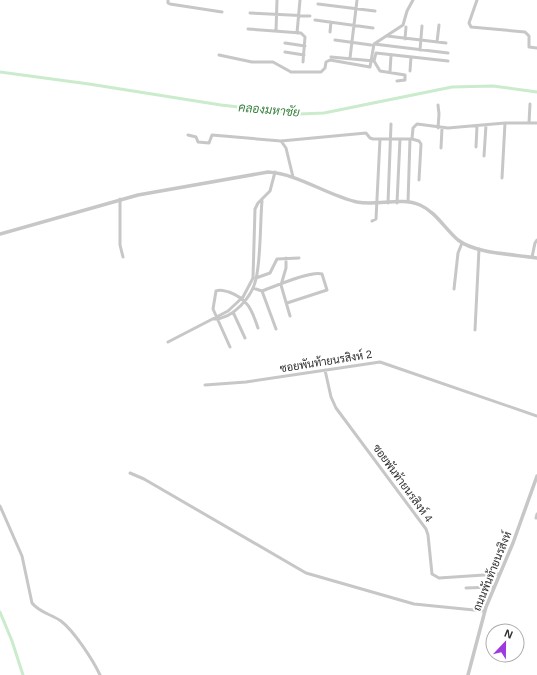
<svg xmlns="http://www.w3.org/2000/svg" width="537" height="675" viewBox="0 0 537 675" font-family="Helvetica,Sarabun,sans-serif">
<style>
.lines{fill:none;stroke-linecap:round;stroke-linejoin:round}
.canal{stroke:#cbebcd;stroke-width:3}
.minor{stroke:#c7c7c7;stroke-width:3}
.tertiary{stroke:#c7c7c7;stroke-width:3.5}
.labels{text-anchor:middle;stroke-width:4;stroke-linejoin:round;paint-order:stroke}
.street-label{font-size:11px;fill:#303030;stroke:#fff}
.water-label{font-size:12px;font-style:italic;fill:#3b8240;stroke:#fff}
</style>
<rect width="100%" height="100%" fill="#fff"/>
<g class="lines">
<!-- canal -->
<path class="canal" d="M0,72L89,84L221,105L300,114L324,113L452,87L493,86L537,92
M0,612L12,641L23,675"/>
<!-- minor -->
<path class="minor" d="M168,0V3L170,4L222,12
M477,0L469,23L471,27L525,32L529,36V47L537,48
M318,4L375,11
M250,13L310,16
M315,20L373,28
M248,29L301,33L305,37L303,62
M276,31L277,0
M330,32L331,22
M297,33L300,0
M387,36L446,43
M405,39L406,27
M335,40L371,45
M437,42L439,25
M285,43L305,46
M374,44L448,53
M420,50L422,26
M285,52L304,55
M219,55L252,62H273L291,72H321L325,68L326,62L330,60L370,67L374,44L403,25L407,11L413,0
M331,57L374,61L380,71L405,75V80L397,81
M350,58L357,0
M374,61L376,53L448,61
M410,71L411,57
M390,72L391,55
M438,105L439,114L438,128
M529,123L530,104
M188,135L196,137L198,142L209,143L212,135L281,141L366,133L370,138L373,139H412L419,141L421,144L419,180
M412,139L413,128L417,124L448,128L505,123H537
M281,141L286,148L293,177
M476,147L477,126
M441,148L442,128
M484,156L486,125
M502,178L505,123
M120,199V245L123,257
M408,202L410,139
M388,203L391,124
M397,203L400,139
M372,221L376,219L380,139
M532,257L535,243L537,240
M286,258V268L281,285L290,316
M256,278L270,273L277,259L299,258
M253,288L262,291L276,329
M454,289L458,253L462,243
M262,291C273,287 312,270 322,274L327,290L287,303
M233,312L245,338
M214,319C233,319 252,297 256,279C261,258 260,223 262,201
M475,330L479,249
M168,342L228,311L243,297L253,278L255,209L258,203L270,191L275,172
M230,347L213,309L216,291C221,289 224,291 229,292C248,299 252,310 258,328
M325,370L331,397L336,408L426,529L428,535L432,574L439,578L499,574
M205,385L246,382L380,362L537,416
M130,473L144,479L306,573L414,604L484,611
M0,506L22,556L32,603C40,613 51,614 61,621C74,631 93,660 100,675
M536,518L537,514
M466,588L493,587"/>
<!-- tertiary -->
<path class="tertiary" d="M0,234L138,195L268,172C299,174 326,195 357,202C377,206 401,197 420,205C436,212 445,229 458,240C476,254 514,254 537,258
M468,675L486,607L513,543L537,476"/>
</g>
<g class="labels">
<!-- street labels -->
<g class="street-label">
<text transform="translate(326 361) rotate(-9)" y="4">ซอยพันท้ายนรสิงห์ 2</text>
<text transform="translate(403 483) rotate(54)" y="4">ซอยพันท้ายนรสิงห์ 4</text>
<text transform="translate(492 571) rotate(-68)" y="4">ถนนพันท้ายนรสิงห์</text>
</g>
<!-- water labels -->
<g class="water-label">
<text transform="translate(269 110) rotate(5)" y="4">คลองมหาชัย</text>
</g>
</g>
<!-- north arrow -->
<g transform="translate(505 643) rotate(22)"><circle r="19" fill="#ffffff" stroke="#acacac"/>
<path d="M0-3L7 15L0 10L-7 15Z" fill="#9d39df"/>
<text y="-6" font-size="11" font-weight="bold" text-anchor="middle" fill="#303030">N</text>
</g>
</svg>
